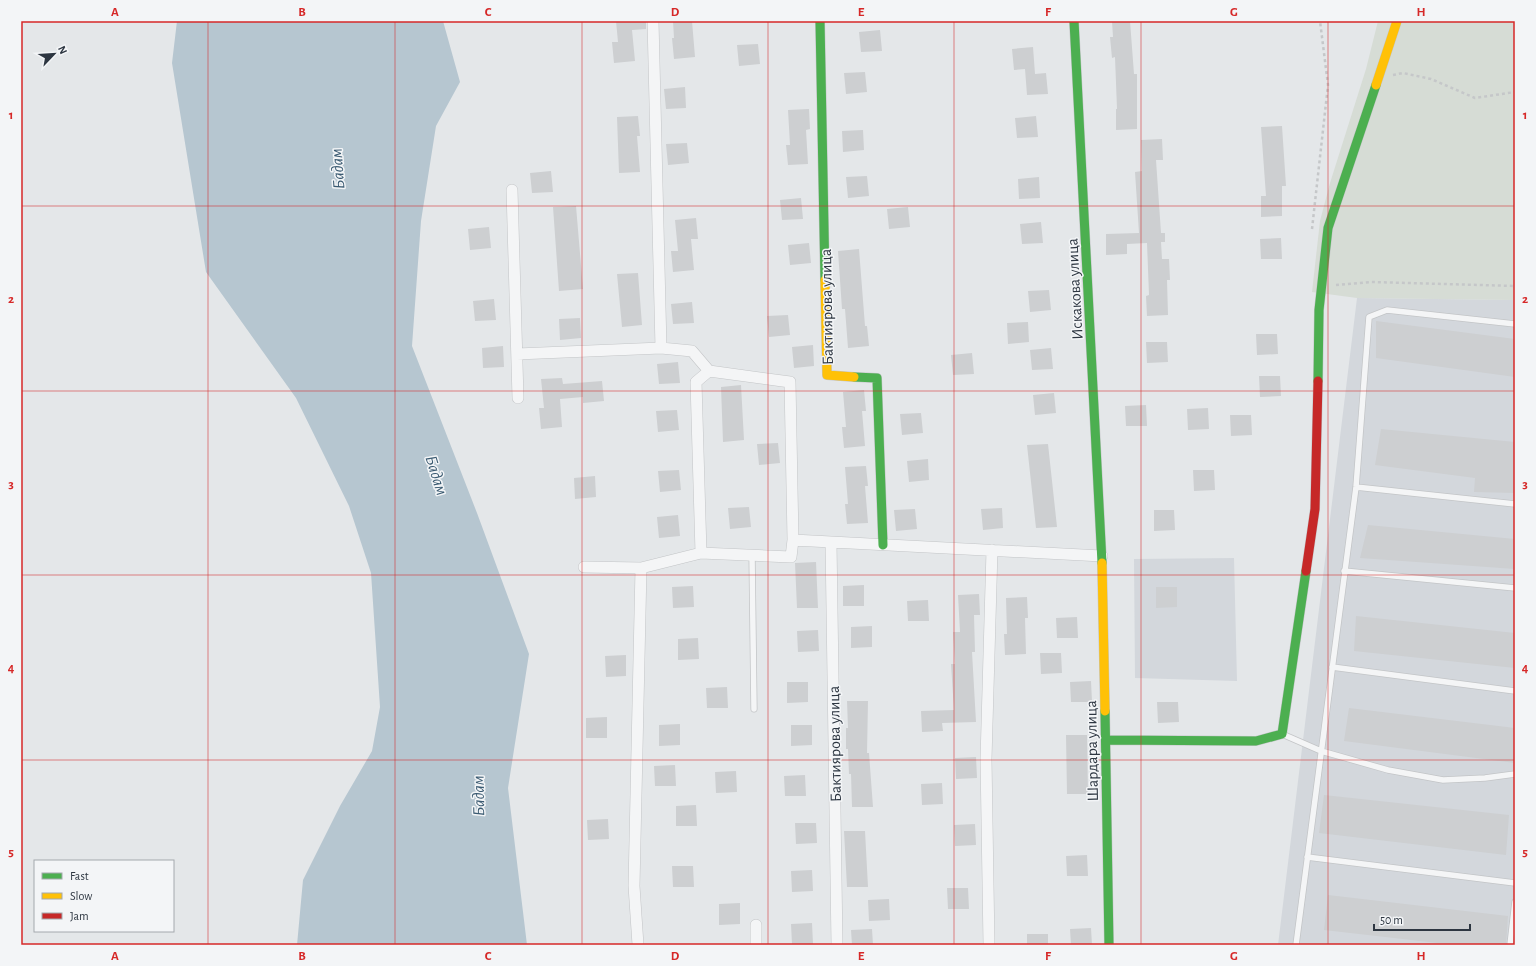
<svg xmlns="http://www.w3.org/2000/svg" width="1536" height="966" viewBox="0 0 1536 966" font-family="'Alegreya Sans',sans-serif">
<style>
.built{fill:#d3d7dc}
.green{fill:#d6dcd5}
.water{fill:#b6c6d0}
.building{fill:#cdcfd1}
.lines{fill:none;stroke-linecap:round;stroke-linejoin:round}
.lane-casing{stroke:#c3c5c7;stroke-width:7}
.street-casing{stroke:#c3c5c7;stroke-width:12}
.fast-casing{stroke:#c3c5c7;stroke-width:10}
.slow-casing{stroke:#c3c5c7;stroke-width:10}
.jam-casing{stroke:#c3c5c7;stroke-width:10}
.path{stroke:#c5c7c9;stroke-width:2.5;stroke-dasharray:3 3;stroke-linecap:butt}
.lane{stroke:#f4f5f6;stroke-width:5.5}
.street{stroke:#f4f5f6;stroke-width:11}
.fast{stroke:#4caf50;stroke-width:9}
.slow{stroke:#ffc107;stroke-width:9}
.jam{stroke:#c62828;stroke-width:9}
.grid{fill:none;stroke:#d62828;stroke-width:1;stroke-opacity:0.55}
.labels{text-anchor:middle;stroke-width:3;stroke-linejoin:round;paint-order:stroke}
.street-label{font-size:16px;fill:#2d3641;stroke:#f3f5f7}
.water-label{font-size:17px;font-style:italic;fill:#3a5a71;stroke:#f3f5f7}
.neatline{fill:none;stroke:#d62828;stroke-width:1.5}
.grid-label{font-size:13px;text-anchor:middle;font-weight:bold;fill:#d62828}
</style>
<rect width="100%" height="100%" fill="#e4e7e9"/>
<!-- built -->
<path class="built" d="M1357,298L1515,300V945H1278Z
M1234,558L1237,681L1135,678L1134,559Z"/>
<!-- green -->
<path class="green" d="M1378,21H1515V300L1357,298L1312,292L1320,221L1330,183L1366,69Z"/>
<!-- water -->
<path class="water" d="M177,21H443L460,82L436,126L421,221L412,346L477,513L529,654L508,788L527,945H297L303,880L340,806L372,751L380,707L371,573L349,506L296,398L206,272L172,63Z"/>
<!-- building -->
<path class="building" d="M616,21H646V29L632,30L635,61L614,63L612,42H618Z
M673,21H692L695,57L674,59L672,38H674Z
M1112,21H1130L1134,74H1137V129L1116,130V109H1117L1115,57L1112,58L1110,37H1113Z
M880,30L882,51L861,52L859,32Z
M758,44L760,64L739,66L737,45Z
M1033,47L1035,74L1046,73L1048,94L1027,95L1025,69L1014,70L1012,49Z
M865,72L867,92L846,94L844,73Z
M685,87L686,108L666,109L664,89Z
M809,109L810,129L806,130L808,164L788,165L786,145H790L788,110Z
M638,116L640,136H637L640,172L619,173L617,117Z
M1036,116L1038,137L1017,138L1015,118Z
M1282,126L1286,186H1282V216L1261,217V196H1266L1261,127Z
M863,130L864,150L843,152L842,131Z
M1162,139L1163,160H1156L1161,233H1165V242H1161L1162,259H1169L1170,280H1167L1168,315L1147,316L1146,296L1149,295L1147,243L1127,244V254L1106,255V234L1139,233L1135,172L1142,171L1141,140Z
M687,143L689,163L668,165L666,144Z
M551,171L553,192L532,193L530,173Z
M867,176L869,196L848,198L846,177Z
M1039,177L1040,198L1019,199L1018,179Z
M801,198L803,219L782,220L780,200Z
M576,206L583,289L559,291L553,207Z
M908,207L910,227L889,229L887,209Z
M696,218L698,239H691L694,270L673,272L671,251H678L675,220Z
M1041,222L1043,243L1022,244L1020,224Z
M489,227L491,248L470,250L468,229Z
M1281,238L1282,259H1261L1260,239Z
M809,243L811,263L790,265L788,245Z
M859,249L865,326H867L869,346L848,348L845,309H842L838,251Z
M638,273L642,325L622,327L617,274Z
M1049,290L1051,310L1030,312L1028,291Z
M494,299L496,320L475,321L473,301Z
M692,302L694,323L673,324L671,304Z
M788,315L790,335L769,337L767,316Z
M580,318L581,338L560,340L559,319Z
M1376,321L1515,339V377L1376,358Z
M1028,322L1029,342L1008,344L1007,323Z
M1256,334H1277L1278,354L1257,355Z
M1146,342H1167L1168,362L1147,363Z
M813,345L814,366L794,368L792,347Z
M503,346L504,367L483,368L482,348Z
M1051,348L1053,369L1032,370L1030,350Z
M972,353L974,374L953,375L951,355Z
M678,362L680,383L659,384L657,364Z
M1259,376H1280L1281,396L1260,397Z
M562,378L563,384L602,381L604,401L583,403V397L560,399L562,427L541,429L539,408H544L541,379Z
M741,385L744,440L723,442L721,387Z
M864,390L866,411H862L865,446L844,448L842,427H846L843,392Z
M1054,393L1056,413L1035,415L1033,395Z
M1146,405L1147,426H1126L1125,406Z
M1208,408L1209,429L1188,430L1187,409Z
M677,410L679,430L658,432L656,411Z
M921,413L923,433L902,435L900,414Z
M1230,415H1251L1252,435L1231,436Z
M1381,429L1515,442V493L1474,492L1475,478L1375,465Z
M778,443L780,463L759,465L757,444Z
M1048,444L1057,527L1036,528L1027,445Z
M928,459L929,480L909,482L907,461Z
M866,466L868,486H865L868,523L847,524L845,504H848L845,467Z
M679,470L681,490L660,492L658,471Z
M1193,470H1214L1215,490L1194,491Z
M595,476L596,497L575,499L574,478Z
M749,507L751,527L730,529L728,508Z
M1002,508L1003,528L983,530L981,509Z
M915,509L917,529L896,531L894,510Z
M1154,510H1174L1175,530L1154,531Z
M678,515L680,536L659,538L657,517Z
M1368,525L1515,539V569L1360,558Z
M816,562L818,608H797L795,563Z
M864,585V606H843V586Z
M693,586L694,607L673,608L672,587Z
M1156,587H1177V607L1156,608Z
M979,594L980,615H974L975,652H972L976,722L942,723L943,731L922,732L921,711L954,710L951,664H955L953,632H960L958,595Z
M1027,597L1028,618H1025L1026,654L1005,655L1004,634H1007L1006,598Z
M928,600L929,621H908L907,601Z
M1356,616L1515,633V668L1354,651Z
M1077,617L1078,638H1057L1056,618Z
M872,626V647L851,648V627Z
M818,630L819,651L798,652L797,631Z
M698,638L699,659L678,660V639Z
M1040,653H1061L1062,673L1041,674Z
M626,655V676L606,677L605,656Z
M1091,681L1092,702H1071L1070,682Z
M787,682H808V702L787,703Z
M727,687L728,708H707L706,688Z
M847,701H868L867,753H869L873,807H852L851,774H849L848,749H846V728H848Z
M1157,702H1178L1179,722L1158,723Z
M1349,708L1515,728V763L1344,741Z
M607,717V738H586V718Z
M680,724V745L659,746V725Z
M791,725H812V745L791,746Z
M1066,735H1087L1088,794H1067Z
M976,757L977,778L956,779L955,758Z
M675,765L676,786H655L654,766Z
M736,771L737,792L716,793L715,772Z
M805,775L806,796H785L784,776Z
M942,783L943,804L922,805L921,784Z
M1324,795L1509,815L1506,855L1319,833Z
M696,805L697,826H676V806Z
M608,819L609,839L588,840L587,820Z
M795,823H816L817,843L796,844Z
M975,824L976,845L955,846L954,825Z
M844,831H865L868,887H847Z
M1087,855L1088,876H1067L1066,856Z
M672,866H693L694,887H673Z
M812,870L813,891L792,892L791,871Z
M947,888H968L969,909H948Z
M1328,895L1508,916L1506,945H1455L1324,930Z
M889,899L890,920L869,921L868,900Z
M740,903V924L719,925V904Z
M812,923L813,944H792L791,924Z
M1091,928L1092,945H1071L1070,929Z
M872,929L873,945H852L851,930Z
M1027,934H1048V945H1027Z"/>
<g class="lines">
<defs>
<path id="lane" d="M1356,487L1515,504
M752,555L754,709
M1344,571L1515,588
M1332,667L1515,691
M1282,734L1321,751L1388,770L1443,780L1485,778L1515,774
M1307,857L1515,883
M1296,945L1356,487L1369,317L1387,310L1515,324
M1510,945L1515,902"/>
<path id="street" d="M653,21L661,348
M512,190L518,398
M517,354L661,348L692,351L709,371L790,382L793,540
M831,542L837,945
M701,553L696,382L709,371
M584,567L641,568L701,553L791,557L793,540L1102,556
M756,925V945
M638,945L634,886L641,568
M989,945L986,759L992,550"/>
<path id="fast" d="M820,21L825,280
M1074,21L1102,563
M854,377L877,378L883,545
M1318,381L1319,310L1328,228L1376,85
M1105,711L1109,945
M1106,740L1256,741L1282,734L1306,571"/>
<path id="slow" d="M1376,85L1397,21
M825,280L827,375L854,377
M1102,563L1105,711"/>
<path id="jam" d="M1306,571L1315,509L1318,381"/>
</defs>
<!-- lane casing -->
<use href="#lane" class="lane-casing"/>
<!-- street casing -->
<use href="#street" class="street-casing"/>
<!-- fast casing -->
<use href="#fast" class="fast-casing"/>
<!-- slow casing -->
<use href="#slow" class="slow-casing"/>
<!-- jam casing -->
<use href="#jam" class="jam-casing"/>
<!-- path -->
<path class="path" d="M1393,75L1403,73L1431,79L1475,98L1515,92
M1312,229L1328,85L1320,21
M1336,285L1371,282L1515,286"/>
<!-- lane -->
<use href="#lane" class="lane"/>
<!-- street -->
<use href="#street" class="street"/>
<!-- fast -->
<use href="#fast" class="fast"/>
<!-- slow -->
<use href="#slow" class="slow"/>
<!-- jam -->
<use href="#jam" class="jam"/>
</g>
<!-- grid -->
<path class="grid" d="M208,21V945M395,21V945M582,21V945M768,21V945M954,21V945M1141,21V945M1328,21V945M21,206H1515M21,391H1515M21,575H1515M21,760H1515"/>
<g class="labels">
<!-- street labels -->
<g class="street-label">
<text transform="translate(1074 289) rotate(-93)" y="6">Искакова улица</text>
<text transform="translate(826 307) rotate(-91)" y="6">Бактиярова улица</text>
<text transform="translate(834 744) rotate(-91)" y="6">Бактиярова улица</text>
<text transform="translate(1091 751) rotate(-91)" y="6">Шардара улица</text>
</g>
<!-- water labels -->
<g class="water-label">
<text transform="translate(337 169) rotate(-94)" y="6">Бадам</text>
<text transform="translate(437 475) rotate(73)" y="6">Бадам</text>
<text transform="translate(478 796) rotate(-91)" y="6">Бадам</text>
</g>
</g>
<!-- border -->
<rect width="1536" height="966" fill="none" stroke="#f3f5f7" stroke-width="44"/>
<!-- legend -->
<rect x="34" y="860" width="140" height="72" fill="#f3f5f7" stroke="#a4a9ae"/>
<rect x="42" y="873" width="20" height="6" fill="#4caf50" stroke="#a4a9ae"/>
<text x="70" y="880" font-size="12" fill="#2d3641">Fast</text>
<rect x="42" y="893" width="20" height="6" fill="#ffc107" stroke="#a4a9ae"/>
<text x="70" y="900" font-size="12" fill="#2d3641">Slow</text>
<rect x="42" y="913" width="20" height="6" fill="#c62828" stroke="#a4a9ae"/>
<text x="70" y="920" font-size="12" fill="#2d3641">Jam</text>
<!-- north arrow -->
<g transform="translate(54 54) rotate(65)" stroke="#f3f5f7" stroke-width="3" paint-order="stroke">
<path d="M0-3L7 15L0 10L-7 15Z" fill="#2d3641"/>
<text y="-6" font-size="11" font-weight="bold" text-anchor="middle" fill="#2d3641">N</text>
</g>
<!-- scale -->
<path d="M1374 924v6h96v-6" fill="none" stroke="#2d3641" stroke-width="2"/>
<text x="1380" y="924" font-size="12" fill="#2d3641" stroke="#f3f5f7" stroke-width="3" paint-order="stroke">50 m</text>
<rect x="22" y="22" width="1492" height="922" class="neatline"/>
<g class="grid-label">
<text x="115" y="16">A</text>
<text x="302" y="16">B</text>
<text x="488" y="16">C</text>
<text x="675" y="16">D</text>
<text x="861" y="16">E</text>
<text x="1048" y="16">F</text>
<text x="1234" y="16">G</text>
<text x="1421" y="16">H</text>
<text x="11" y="119">1</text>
<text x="1525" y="119">1</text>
<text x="11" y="303">2</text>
<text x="1525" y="303">2</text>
<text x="11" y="488">3</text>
<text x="1525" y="488">3</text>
<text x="11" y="672">4</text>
<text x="1525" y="672">4</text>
<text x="11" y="856">5</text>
<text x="1525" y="856">5</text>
<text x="115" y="960">A</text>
<text x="302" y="960">B</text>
<text x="488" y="960">C</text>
<text x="675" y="960">D</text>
<text x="861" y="960">E</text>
<text x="1048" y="960">F</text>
<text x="1234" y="960">G</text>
<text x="1421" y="960">H</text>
</g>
</svg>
